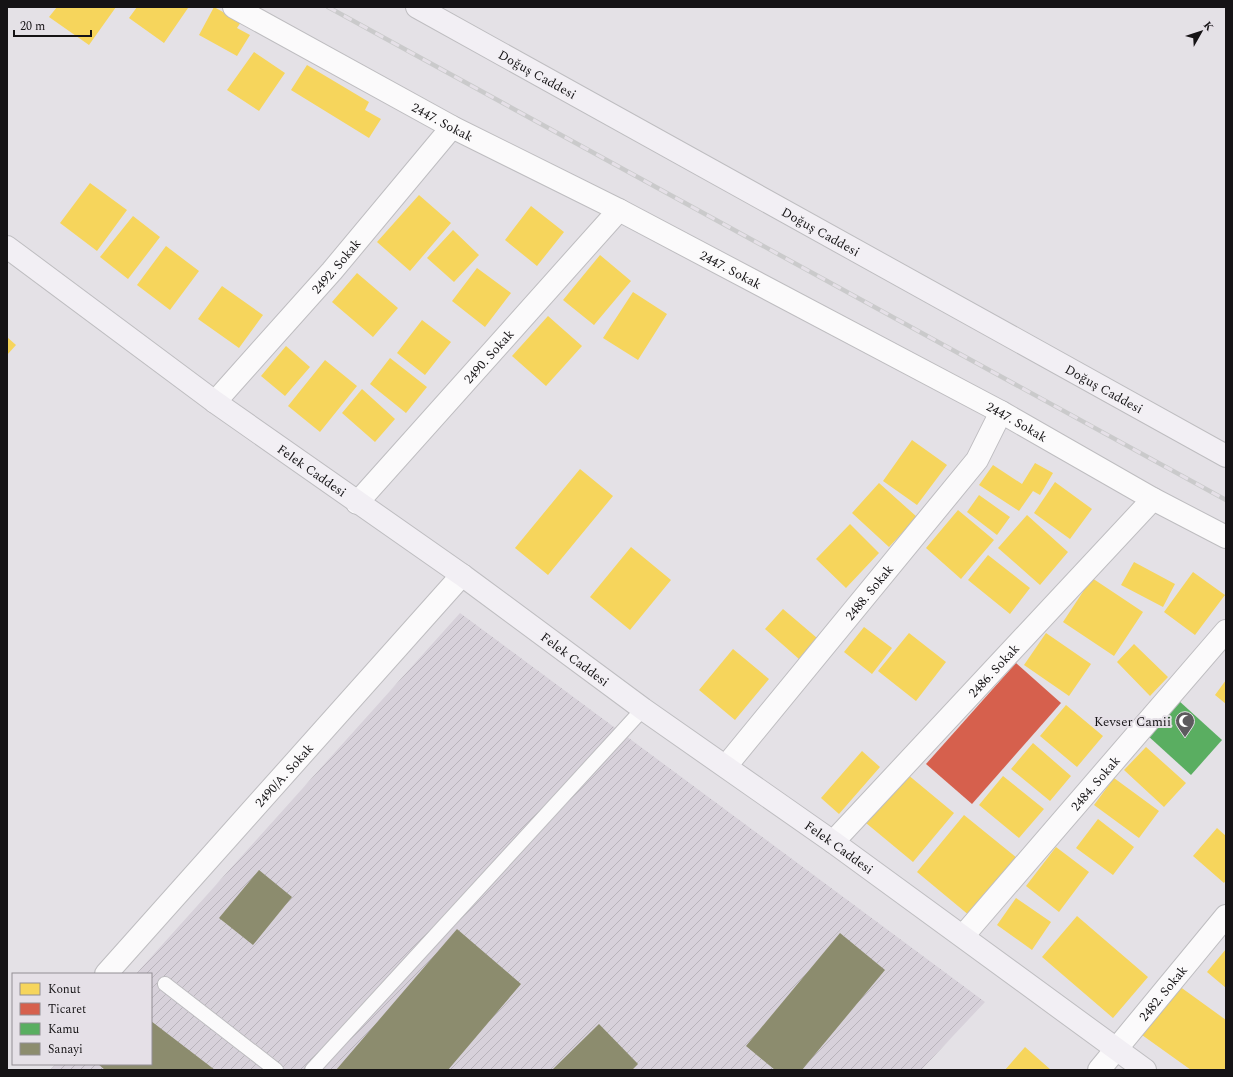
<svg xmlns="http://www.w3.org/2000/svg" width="1233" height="1077" viewBox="0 0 1233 1077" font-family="Spectral,serif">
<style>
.industrial{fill:url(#industrial-furrows)}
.homes{fill:#f6d55c}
.shops{fill:#d6604d}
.public{fill:#5aae61}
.industry{fill:#8c8c6e}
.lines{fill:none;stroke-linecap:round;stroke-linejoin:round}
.lane-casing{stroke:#bebdc0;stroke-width:16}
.street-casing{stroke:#bebdc0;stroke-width:24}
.secondary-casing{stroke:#bebdc0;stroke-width:24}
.lane{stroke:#fbfafb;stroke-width:14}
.street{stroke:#fbfafb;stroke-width:22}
.secondary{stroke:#f2eff4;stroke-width:22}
.rail-casing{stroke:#cacacb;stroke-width:4.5}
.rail{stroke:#e5e0e7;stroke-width:3;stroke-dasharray:9;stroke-linecap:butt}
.labels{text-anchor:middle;stroke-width:4;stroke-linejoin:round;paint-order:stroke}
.street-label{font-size:13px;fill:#151315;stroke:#e5e0e7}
.poi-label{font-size:13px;fill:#151315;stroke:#e5e0e7;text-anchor:end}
</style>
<defs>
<pattern id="industrial-furrows" width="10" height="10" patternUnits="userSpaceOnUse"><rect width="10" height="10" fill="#d7d1da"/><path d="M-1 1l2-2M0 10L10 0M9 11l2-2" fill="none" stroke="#b8b3ba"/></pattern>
</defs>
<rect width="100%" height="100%" fill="#e4e1e6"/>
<!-- industrial -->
<path class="industrial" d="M460,613L985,1002L921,1070H50L56,1064H151V974H136Z"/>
<!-- homes -->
<path class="homes" d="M57,7H116L89,45L49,17Z
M137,7H186L188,8L164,43L129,18Z
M214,7L241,22L237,28L250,35L237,56L199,35Z
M254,52L285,73L259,111L227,90Z
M307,65L369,102L365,110L381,119L369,138L291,90Z
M90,183L127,210L97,251L60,223Z
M419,195L451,223L410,271L377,242Z
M531,206L564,232L537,266L505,240Z
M133,216L160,237L128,279L100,257Z
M453,230L479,255L454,282L427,258Z
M166,246L199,271L170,310L137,285Z
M600,255L631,281L594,325L563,300Z
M477,268L511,293L485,327L452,301Z
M357,273L398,308L373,337L332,302Z
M222,286L263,315L239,348L198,319Z
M633,292L667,314L638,360L603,338Z
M548,316L582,346L546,386L512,356Z
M422,320L451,342L425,375L397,353Z
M7,337L16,345L7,355Z
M286,346L310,367L285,396L261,376Z
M390,358L427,387L406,413L370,384Z
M325,360L357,386L320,432L288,406Z
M362,389L395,419L375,442L342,413Z
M912,440L947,465L917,505L883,481Z
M1035,463L1053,473L1040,495L1033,491L1019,511L979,485L993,465L1022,484Z
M580,469L613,496L548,575L515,548Z
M1055,482L1092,509L1070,539L1034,513Z
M879,483L917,517L889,547L852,513Z
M979,495L1010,517L997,535L967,512Z
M958,510L994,540L961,579L926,548Z
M1027,515L1068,552L1040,585L998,548Z
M850,524L879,553L846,588L816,559Z
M631,547L671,580L630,630L590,597Z
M988,555L1030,588L1010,614L968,580Z
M1134,562L1175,584L1163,607L1121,585Z
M1193,572L1225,595L1195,635L1164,612Z
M1092,578L1143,612L1114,656L1063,622Z
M783,609L817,638L799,659L765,629Z
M864,627L892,648L872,674L844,652Z
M909,633L946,662L916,701L878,671Z
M1046,633L1091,664L1069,696L1024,665Z
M1134,644L1168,677L1150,696L1117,662Z
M733,649L769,679L735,720L699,690Z
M1226,680V704L1215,695Z
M1066,705L1103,736L1077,767L1040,736Z
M1033,743L1071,776L1050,801L1011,769Z
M1146,747L1186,783L1164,807L1124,770Z
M862,751L880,767L839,814L821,798Z
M907,774L954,813L913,862L866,823Z
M1003,776L1044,809L1019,838L979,805Z
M1114,778L1159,811L1139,838L1094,805Z
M964,815L1017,858L970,916L917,872Z
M1098,819L1134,847L1113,875L1076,848Z
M1217,828L1226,836V880L1224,883L1193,856Z
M1056,847L1089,872L1059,912L1026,886Z
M1016,898L1051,922L1032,950L997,925Z
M1077,916L1148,977L1113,1018L1042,957Z
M1226,949V988L1207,972Z
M1179,986L1226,1020L1225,1070H1191L1142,1035Z
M1025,1047L1051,1070H1005Z"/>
<!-- shops -->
<path class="shops" d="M1016,663L1061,703L972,804L926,764Z"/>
<!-- public -->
<path class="public" d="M1178,700L1222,740L1191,775L1147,735Z"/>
<!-- industry -->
<path class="industry" d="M259,870L292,897L253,945L219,918Z
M457,929L521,984L448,1070H336Z
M840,933L885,970L802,1070H775L746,1046Z
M151,1021L215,1070H105L98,1064H151Z
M599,1024L638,1064L632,1070H552Z"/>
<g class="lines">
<defs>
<path id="lane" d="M165,984L276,1070
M312,1070L643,709"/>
<g id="street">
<path id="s1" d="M234,7L452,127L619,210L1001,412L1153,499L1226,537"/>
<path id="s2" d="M215,402L332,271L452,127"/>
<path id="s3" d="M357,503L619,210"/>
<path id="s4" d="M726,766L977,460L1001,412"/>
<path id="s5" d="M833,842L1153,499"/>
<path id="s6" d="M963,936L1226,631"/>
<path id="s7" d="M106,974L462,575"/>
<path id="s8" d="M1099,1070L1226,916"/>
</g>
<g id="secondary">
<path id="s9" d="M417,7L1226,456"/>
<path id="s10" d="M7,247L215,402L462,575L643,709L833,842L1145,1070"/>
</g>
</defs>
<!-- lane casing -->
<use href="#lane" class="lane-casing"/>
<!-- street casing -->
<use href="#street" class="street-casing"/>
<!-- secondary casing -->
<use href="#secondary" class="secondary-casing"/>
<!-- lane -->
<use href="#lane" class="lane"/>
<!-- street -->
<use href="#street" class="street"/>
<!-- secondary -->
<use href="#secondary" class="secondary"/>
<defs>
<path id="rail" d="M328,7L1226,500"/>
</defs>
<!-- rail casing -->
<use href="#rail" class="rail-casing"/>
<!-- rail -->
<use href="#rail" class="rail"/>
</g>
<!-- icons -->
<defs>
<symbol id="mosque-pin" viewBox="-11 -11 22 30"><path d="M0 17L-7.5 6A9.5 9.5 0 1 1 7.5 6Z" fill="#5d5b5e" stroke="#e5e0e7"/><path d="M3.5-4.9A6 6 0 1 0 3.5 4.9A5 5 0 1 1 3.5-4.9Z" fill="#fff"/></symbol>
</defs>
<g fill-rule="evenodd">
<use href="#mosque-pin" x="1174" y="710" width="22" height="30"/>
</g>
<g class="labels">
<!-- street labels -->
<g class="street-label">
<text dy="5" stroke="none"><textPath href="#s9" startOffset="138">Doğuş Caddesi</textPath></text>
<text dy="5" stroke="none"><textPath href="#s1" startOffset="238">2447. Sokak</textPath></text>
<text dy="5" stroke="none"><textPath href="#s9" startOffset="462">Doğuş Caddesi</textPath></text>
<text dy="5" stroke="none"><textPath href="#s2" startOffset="182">2492. Sokak</textPath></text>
<text dy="5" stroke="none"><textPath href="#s1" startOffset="562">2447. Sokak</textPath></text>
<text dy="5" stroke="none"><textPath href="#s3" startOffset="197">2490. Sokak</textPath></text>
<text dy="5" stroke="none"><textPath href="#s9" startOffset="786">Doğuş Caddesi</textPath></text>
<text dy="5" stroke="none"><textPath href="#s1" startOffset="886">2447. Sokak</textPath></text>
<text dy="5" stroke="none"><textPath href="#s10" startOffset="378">Felek Caddesi</textPath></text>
<text dy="5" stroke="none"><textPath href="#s4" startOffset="225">2488. Sokak</textPath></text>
<text dy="5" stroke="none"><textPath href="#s10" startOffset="702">Felek Caddesi</textPath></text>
<text dy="5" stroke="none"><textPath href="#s5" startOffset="235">2486. Sokak</textPath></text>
<text dy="5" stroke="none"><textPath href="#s7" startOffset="267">2490/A. Sokak</textPath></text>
<text dy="5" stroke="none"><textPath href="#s6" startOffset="202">2484. Sokak</textPath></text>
<text dy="5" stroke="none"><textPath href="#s10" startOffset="1026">Felek Caddesi</textPath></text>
<text dy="5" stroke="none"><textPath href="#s8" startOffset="100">2482. Sokak</textPath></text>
</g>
<!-- poi labels -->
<g class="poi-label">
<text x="1171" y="726">Kevser Camii</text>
</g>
</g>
<!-- border -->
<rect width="1233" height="1077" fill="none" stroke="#151315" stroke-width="16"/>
<!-- legend -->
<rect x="12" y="973" width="140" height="92" fill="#e5e0e7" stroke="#928e93"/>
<rect x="20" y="983" width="20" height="12" fill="#f6d55c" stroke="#928e93"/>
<text x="48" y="993" font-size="12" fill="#151315">Konut</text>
<rect x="20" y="1003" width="20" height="12" fill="#d6604d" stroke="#928e93"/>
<text x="48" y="1013" font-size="12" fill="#151315">Ticaret</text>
<rect x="20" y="1023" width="20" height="12" fill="#5aae61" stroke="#928e93"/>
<text x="48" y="1033" font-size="12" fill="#151315">Kamu</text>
<rect x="20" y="1043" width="20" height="12" fill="#8c8c6e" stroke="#928e93"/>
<text x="48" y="1053" font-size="12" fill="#151315">Sanayi</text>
<!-- north arrow -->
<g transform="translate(1201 32) rotate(51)" stroke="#e5e0e7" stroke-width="3" paint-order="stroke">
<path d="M0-3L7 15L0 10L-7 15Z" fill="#151315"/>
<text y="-6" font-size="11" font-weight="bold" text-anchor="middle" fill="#151315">K</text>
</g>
<!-- scale -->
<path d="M14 30v6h77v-6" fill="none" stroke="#151315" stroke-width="2"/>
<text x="20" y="30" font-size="12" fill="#151315" stroke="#e5e0e7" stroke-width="3" paint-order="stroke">20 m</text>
</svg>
